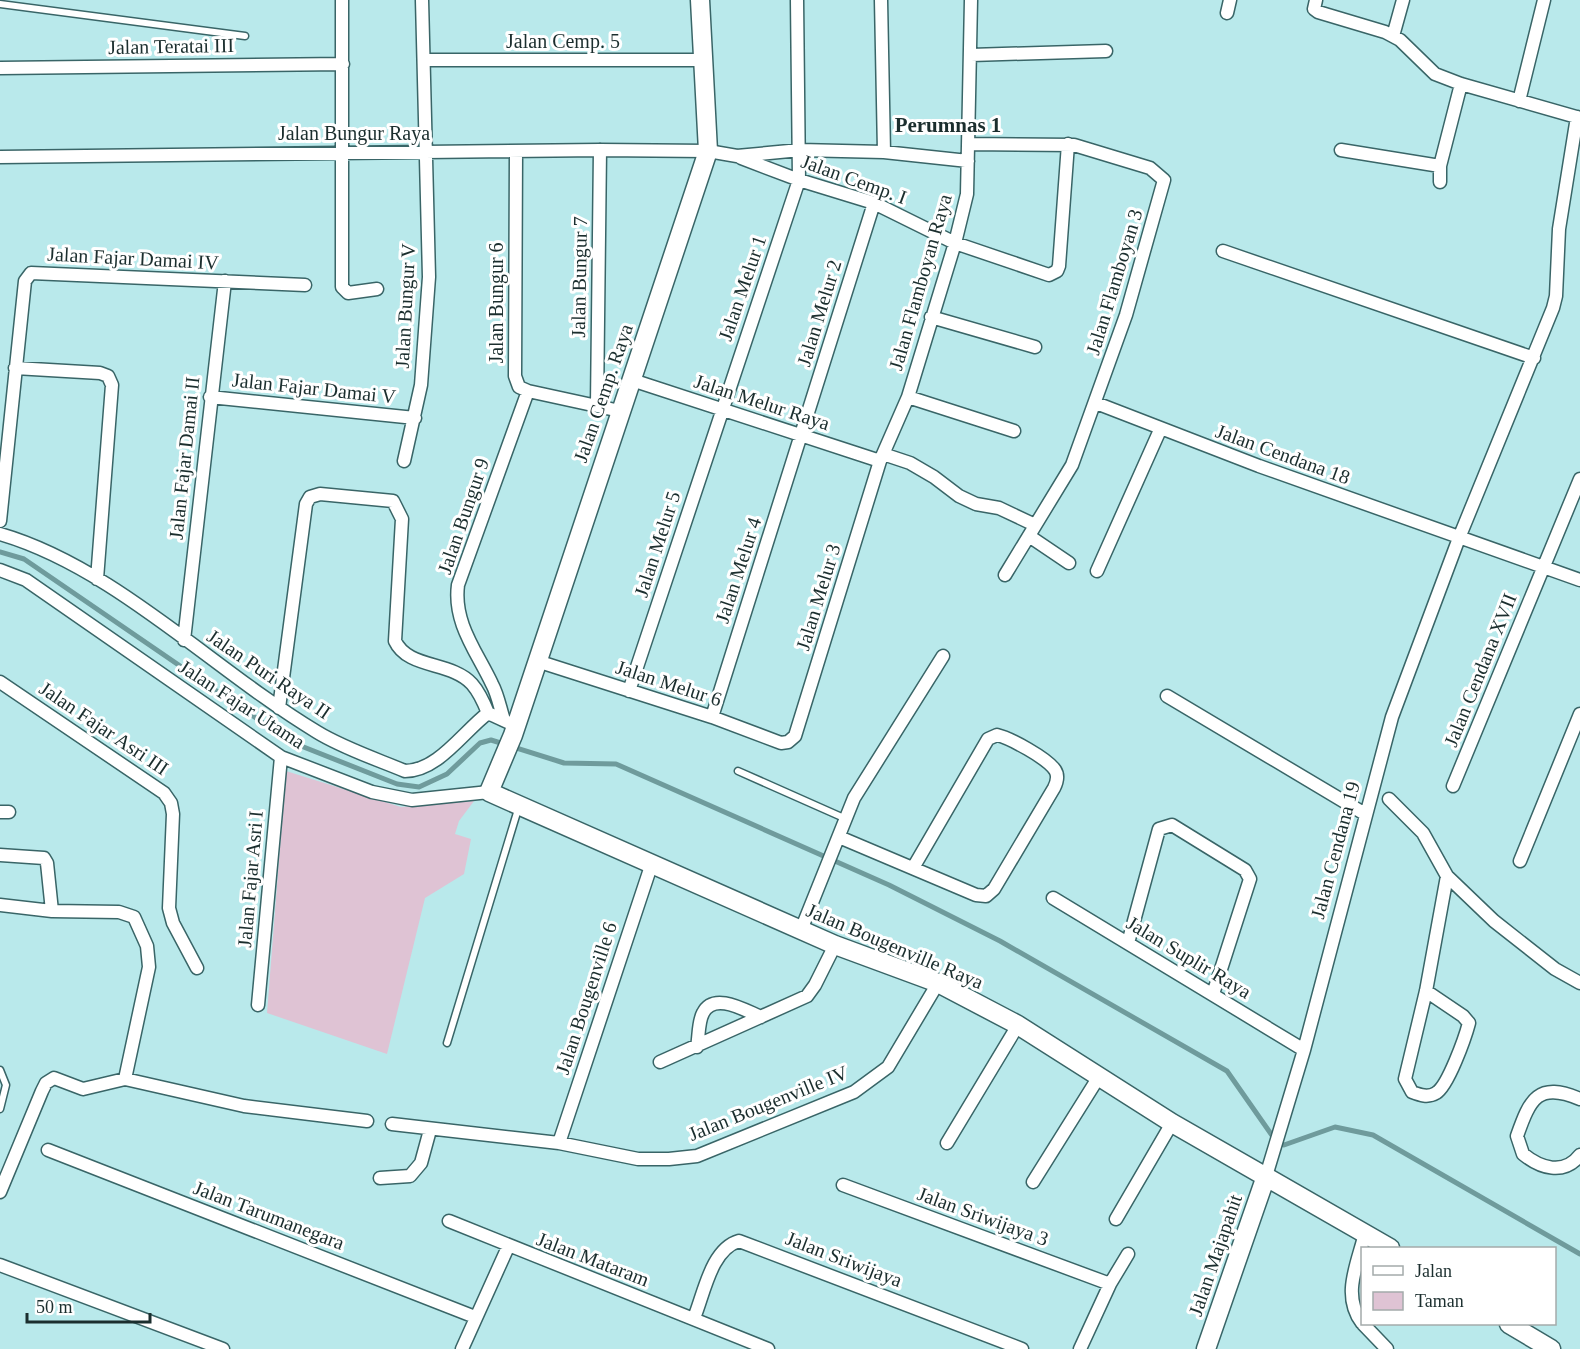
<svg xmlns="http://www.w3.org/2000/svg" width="1580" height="1349" viewBox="0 0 1580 1349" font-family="Georgia,serif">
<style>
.green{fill:#dfc3d4}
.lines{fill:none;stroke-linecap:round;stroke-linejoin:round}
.stream{stroke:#6f9b9c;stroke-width:5}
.lane-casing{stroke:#396567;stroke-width:9}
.street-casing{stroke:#396567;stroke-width:15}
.secondary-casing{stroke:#396567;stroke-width:21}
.lane{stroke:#fff;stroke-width:6}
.street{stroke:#fff;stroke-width:12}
.secondary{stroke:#fff;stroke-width:18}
.labels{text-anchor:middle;stroke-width:6;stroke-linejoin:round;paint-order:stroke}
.street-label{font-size:20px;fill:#1b2e2e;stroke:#fff}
.neighbourhood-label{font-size:21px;font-weight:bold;fill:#1b2e2e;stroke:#fff}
</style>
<rect width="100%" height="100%" fill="#b9e9eb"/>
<!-- green -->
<path class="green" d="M286,771L401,807L474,801L459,821L455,834L471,839L464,874L425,898L387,1054L267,1013Z"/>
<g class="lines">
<!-- stream -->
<path class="stream" d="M0,552L24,559L291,742L397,784L419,787L447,774L480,743L491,740L564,763L616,764L889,885L1000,941L1227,1071L1276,1141L1284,1145L1335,1127L1373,1135L1580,1254"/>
<defs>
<path id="lane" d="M0,4L245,36
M738,771L844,818
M447,1043L519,806
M0,1070L6,1085L0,1109"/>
<path id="street" d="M342,0V287L348,293L377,289
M881,0L884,152
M1316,0L1314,9L1318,12L1385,32L1400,40L1435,74L1461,84L1580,118
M1227,13L1230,0
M1393,36L1403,0
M971,55L1106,51
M424,60H702
M0,68L343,64
M1519,101L1544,0
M968,144L1074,145L1150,168L1164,180L1126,315L1072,465L1005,575
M1341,150L1440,166
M516,151L515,376L519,387L528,391L620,411
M0,157L600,150L708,151L737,156L800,150L884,152L968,161
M741,158L799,180L874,203L955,243L1049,275L1057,271L1059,266L1068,144
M1440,182V166L1461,84
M1223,251L1534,358
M931,317L1035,347
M15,368L100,373L108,376L112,385L97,579
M632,380L880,461
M210,397L415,418
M908,397L1014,431
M1096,403L1259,466L1580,580
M597,405L600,150
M883,454L910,463L934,477L959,496L976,504L999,508L1035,525
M404,461L421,385L429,277L422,0
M0,521L25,281L31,273L305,285
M0,534C114,567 215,671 317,732C343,748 376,759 405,771C438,771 463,732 488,713L516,726
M1029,536L1069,563
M0,570L26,580L281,757L372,792L412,800L489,792
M1097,571L1160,430
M184,640L225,281
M537,661L712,717L781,743L788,742L795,736L880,461L908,397L955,243L967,194L971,0
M0,682L164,793L171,803L173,814L169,908L173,923L197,968
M629,691L799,180L797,0
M1167,696L1365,814
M279,708L306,504L310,497L320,494L393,501L402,519L395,641C408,669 451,661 472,684C479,692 484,703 488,713
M712,717L874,203
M504,720C500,708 498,695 492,684C477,652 453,623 458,585L528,391
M1453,786L1580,479
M1389,799L1423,833L1447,876L1494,921L1555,969L1580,983
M0,812H9
M839,837L976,895L986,896L994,889L1054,788C1057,782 1059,776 1055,770C1047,758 1010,738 997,735L988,739L913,868
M0,855L44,858L47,863L52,911
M1520,861L1580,714
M1053,898L1304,1050
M0,905L52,911L119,912L134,917L147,946L149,967L125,1079
M801,930L854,798L943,656
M1128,943L1159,829L1172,825L1245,870L1250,879L1213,994
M1426,991L1463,1016L1469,1023C1465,1038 1448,1086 1436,1093C1428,1098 1420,1095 1412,1092L1405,1079L1426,991L1447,876
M258,1005L281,757
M697,1047C699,1037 698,1022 703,1013C714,991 746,1011 761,1017
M660,1062L807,996L815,985L835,945
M1580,1099C1538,1081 1530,1099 1517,1136L1523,1154C1540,1168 1564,1176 1580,1155
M392,1124L559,1143L638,1159H669L697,1156L854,1092L888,1067L938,983
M559,1143L651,866
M947,1143L1018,1025
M48,1150L475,1317
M1266,1176L1304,1050L1392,717L1459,538L1553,308L1556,296L1559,229L1577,117
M380,1178L410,1176L421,1163L430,1130
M1033,1182L1100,1075
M843,1185L1110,1284
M0,1192L42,1091L46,1083L54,1078L83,1089L125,1079L244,1106L367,1121
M1116,1219L1172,1123
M449,1221L768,1349
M0,1265L223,1349
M694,1318C704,1294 711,1249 739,1241L1022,1349
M1362,1323C1341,1295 1358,1263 1365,1233
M1363,1324L1387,1349
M462,1349L508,1247
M1080,1349L1110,1284L1128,1254"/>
<path id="secondary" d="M700,0L708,151L513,735L489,792L835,945L938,983L1018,1025L1172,1123L1390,1248
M1509,1324L1551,1349
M1206,1349L1266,1176"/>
</defs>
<!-- lane casing -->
<use href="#lane" class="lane-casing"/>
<!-- street casing -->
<use href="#street" class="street-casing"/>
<!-- secondary casing -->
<use href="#secondary" class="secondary-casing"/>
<!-- lane -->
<use href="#lane" class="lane"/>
<!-- street -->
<use href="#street" class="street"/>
<!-- secondary -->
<use href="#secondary" class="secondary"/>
</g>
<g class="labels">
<!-- street labels -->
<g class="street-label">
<text x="563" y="48">Jalan Cemp. 5</text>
<text transform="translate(171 46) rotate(-1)" y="7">Jalan Teratai III</text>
<text x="354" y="140">Jalan Bungur Raya</text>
<text transform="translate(854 179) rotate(20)" y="7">Jalan Cemp. I</text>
<text transform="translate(133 258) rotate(3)" y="7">Jalan Fajar Damai IV</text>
<text transform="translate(579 277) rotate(-89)" y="7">Jalan Bungur 7</text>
<text transform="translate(920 282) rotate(-74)" y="7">Jalan Flamboyan Raya</text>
<text transform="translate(1114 282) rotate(-73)" y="7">Jalan Flamboyan 3</text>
<text transform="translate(742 288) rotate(-71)" y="7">Jalan Melur 1</text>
<text transform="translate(496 303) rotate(-90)" y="7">Jalan Bungur 6</text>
<text transform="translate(405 306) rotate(-87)" y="7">Jalan Bungur V</text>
<text transform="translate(819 313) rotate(-73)" y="7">Jalan Melur 2</text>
<text transform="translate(314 388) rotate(6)" y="7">Jalan Fajar Damai V</text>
<text transform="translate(603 393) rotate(-71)" y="7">Jalan Cemp. Raya</text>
<text transform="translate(762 402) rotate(18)" y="7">Jalan Melur Raya</text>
<text transform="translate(1283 454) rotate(20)" y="7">Jalan Cendana 18</text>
<text transform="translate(184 458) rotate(-84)" y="7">Jalan Fajar Damai II</text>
<text transform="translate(463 516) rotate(-71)" y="7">Jalan Bungur 9</text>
<text transform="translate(657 544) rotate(-72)" y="7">Jalan Melur 5</text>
<text transform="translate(738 570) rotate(-72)" y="7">Jalan Melur 4</text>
<text transform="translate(818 597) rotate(-73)" y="7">Jalan Melur 3</text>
<text transform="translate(1480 670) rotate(-68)" y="7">Jalan Cendana XVII</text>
<text transform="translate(269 674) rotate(34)" y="7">Jalan Puri Raya II</text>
<text transform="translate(669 683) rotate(18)" y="7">Jalan Melur 6</text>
<text transform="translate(242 704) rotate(33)" y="7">Jalan Fajar Utama</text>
<text transform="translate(104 728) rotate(34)" y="7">Jalan Fajar Asri III</text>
<text transform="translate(1335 850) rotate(-75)" y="7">Jalan Cendana 19</text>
<text transform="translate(250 879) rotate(-85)" y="7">Jalan Fajar Asri I</text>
<text transform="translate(895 946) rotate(23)" y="7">Jalan Bougenville Raya</text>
<text transform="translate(1189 957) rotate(31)" y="7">Jalan Suplir Raya</text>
<text transform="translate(586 998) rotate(-72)" y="7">Jalan Bougenville 6</text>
<text transform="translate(768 1103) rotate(-22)" y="7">Jalan Bougenville IV</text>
<text transform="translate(269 1215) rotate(21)" y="7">Jalan Tarumanegara</text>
<text transform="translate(983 1216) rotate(20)" y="7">Jalan Sriwijaya 3</text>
<text transform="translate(1215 1255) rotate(-71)" y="7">Jalan Majapahit</text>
<text transform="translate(593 1259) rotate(21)" y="7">Jalan Mataram</text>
<text transform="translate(844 1259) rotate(21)" y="7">Jalan Sriwijaya</text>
</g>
<!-- neighbourhood labels -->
<g class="neighbourhood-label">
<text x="948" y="132">Perumnas 1</text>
</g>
</g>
<!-- legend -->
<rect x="1361" y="1247" width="195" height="78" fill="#ffffff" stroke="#a4abab" stroke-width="1.5"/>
<rect x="1373" y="1266" width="30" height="9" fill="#ffffff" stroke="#a4abab" stroke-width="1.5"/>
<text x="1415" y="1277" font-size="18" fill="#1b2e2e">Jalan</text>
<rect x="1373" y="1292" width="30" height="18" fill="#dfc3d4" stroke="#a4abab" stroke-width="1.5"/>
<text x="1415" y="1307" font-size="18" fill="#1b2e2e">Taman</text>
<!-- scale -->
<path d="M27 1313v9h123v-9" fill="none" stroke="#1b2e2e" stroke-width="3"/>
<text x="36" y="1313" font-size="18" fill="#1b2e2e" stroke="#ffffff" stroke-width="4.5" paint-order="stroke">50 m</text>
</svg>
